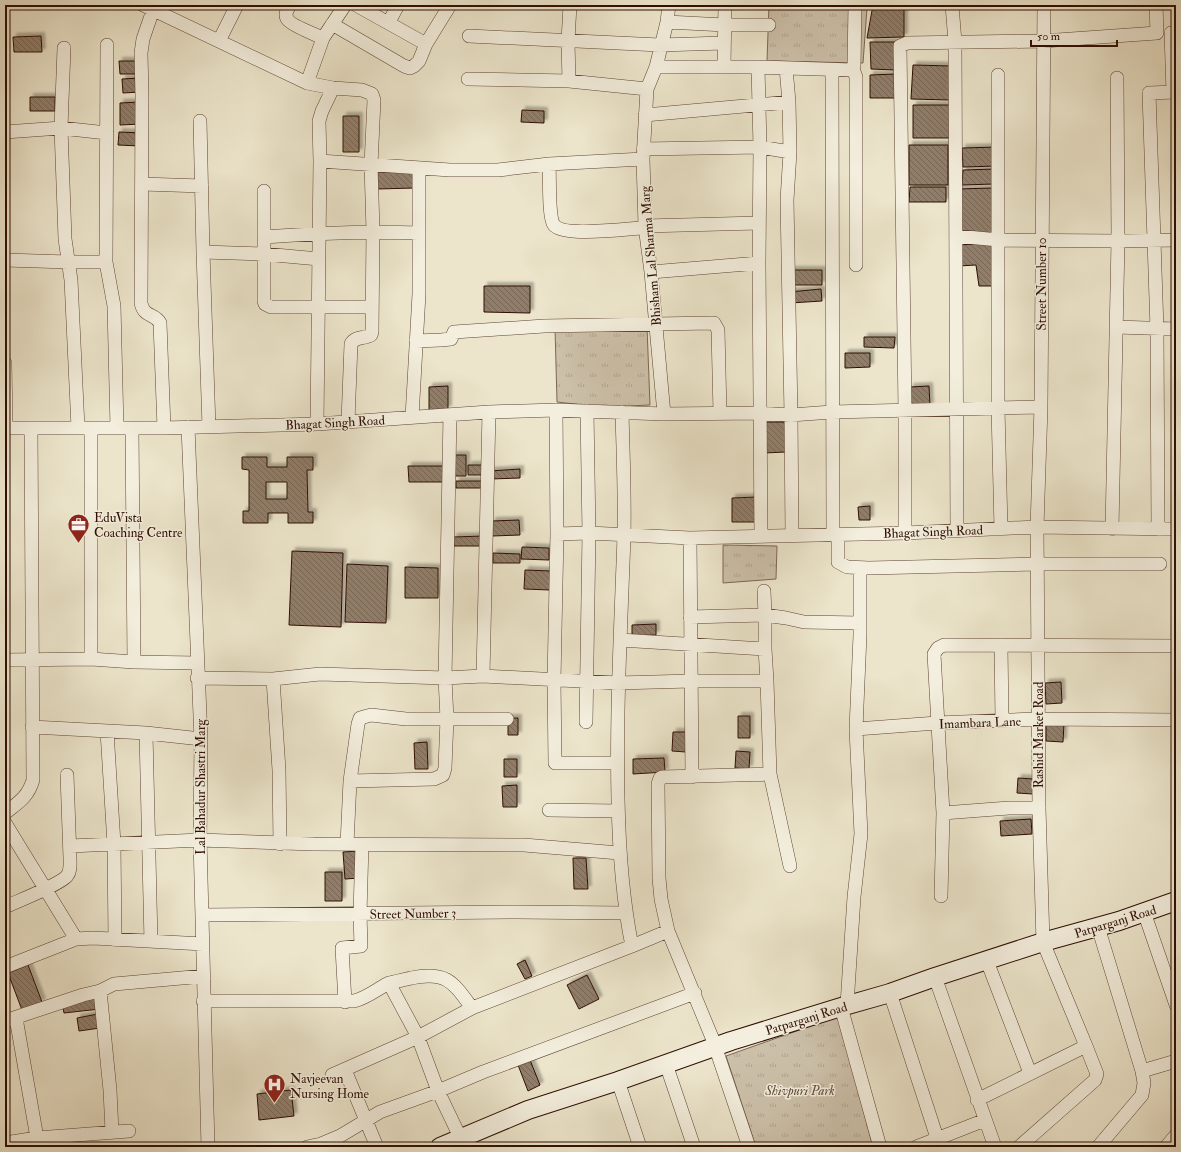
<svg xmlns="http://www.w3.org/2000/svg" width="1181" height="1152" viewBox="0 0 1181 1152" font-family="'IM FELL Double Pica',serif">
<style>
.park{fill:url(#park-tufts);stroke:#7d6756}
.building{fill:url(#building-back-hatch);stroke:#2e0e03;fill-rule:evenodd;filter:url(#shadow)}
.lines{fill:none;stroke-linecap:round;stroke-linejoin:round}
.street-casing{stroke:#5e4435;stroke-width:14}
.secondary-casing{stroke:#2e0e03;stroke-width:20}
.street{stroke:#f3eedd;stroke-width:13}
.secondary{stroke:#f3eedd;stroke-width:18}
.labels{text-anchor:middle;stroke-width:3;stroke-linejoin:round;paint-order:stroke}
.street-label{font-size:13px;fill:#2e0e03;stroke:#f3eedd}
.poi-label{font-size:13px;fill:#2e0e03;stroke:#f3eedd;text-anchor:start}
.park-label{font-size:13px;font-style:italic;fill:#654c3d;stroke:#f3eedd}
</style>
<defs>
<pattern id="park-tufts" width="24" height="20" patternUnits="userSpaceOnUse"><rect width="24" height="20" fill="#ccc0a9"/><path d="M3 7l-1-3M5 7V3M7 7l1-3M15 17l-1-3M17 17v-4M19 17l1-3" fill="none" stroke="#b0a490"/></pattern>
<pattern id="building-back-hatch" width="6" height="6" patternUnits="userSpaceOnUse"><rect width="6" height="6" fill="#917e6b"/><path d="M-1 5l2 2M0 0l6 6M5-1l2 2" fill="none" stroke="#776656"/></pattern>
<filter id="shadow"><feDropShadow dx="3.5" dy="-3.5" stdDeviation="1" flood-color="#0004"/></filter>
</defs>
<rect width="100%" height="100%" fill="#ece5cb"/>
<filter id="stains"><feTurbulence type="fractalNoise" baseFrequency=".005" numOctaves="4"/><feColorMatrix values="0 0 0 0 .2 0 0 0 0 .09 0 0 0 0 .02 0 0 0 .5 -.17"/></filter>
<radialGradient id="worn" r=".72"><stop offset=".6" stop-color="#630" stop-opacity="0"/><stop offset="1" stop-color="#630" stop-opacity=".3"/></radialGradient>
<!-- park -->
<path class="park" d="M769,5H849L867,8L863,63L767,61Z
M647,327L650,405L602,407L557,402L555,328Z
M723,545L777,546L776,579L723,583Z
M839,1016L873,1147H756L726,1056Z"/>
<!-- building -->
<path class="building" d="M873,5L904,8V37L867,38Z
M41,36L42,52H14L13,37Z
M870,42H896L895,70L871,69Z
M119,61H140V74H120Z
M913,65L951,66L950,100L911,99Z
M896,74L897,98H870V75Z
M140,78V92L123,93L122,79Z
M30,97H55V111H30Z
M140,102L141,124L120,125V103Z
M913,105H951V138H913Z
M522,110L544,111V123L521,122Z
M343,116H359V152H343Z
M119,132L141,133L140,146L118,145Z
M909,145H948V185H909Z
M998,147L997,166L963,167L962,148Z
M996,169L994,184L962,185L963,170Z
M415,171V188L377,189L376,172Z
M910,187H946V202H909Z
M993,188V234L958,235V189Z
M995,243L997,286H979L976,265L958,266V245Z
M791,270H822V285H791Z
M484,286H530V313L484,312Z
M821,289L822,301L790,303L789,292Z
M864,337H895L894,348L864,347Z
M845,353H870V367L845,368Z
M448,386V409L429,410V387Z
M929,386L930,406L911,407L910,387Z
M763,422H786V452L764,453Z
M453,455H466V476H453Z
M242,457H267V467H287V457H313V470H307L308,512H313V523H288V513H268V523H243V511H249V470L242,469ZM266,482H287V499H266Z
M468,465H484V475H468Z
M408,466H443V482H409Z
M520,469V478L490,479V471Z
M456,481H482L481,488H456Z
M757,497V522H732V498Z
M870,506V520H859L858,507Z
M519,520L520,535L492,536V521Z
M484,536V546H454L453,537Z
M522,547L549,548V560L521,559Z
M292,551L343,553L341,627L289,625Z
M493,553L520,554V563H493Z
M347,564L388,566L386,623L345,622Z
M405,567L438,568V598H405Z
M525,570L551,571L550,590L524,589Z
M656,624V635L632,636V625Z
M1061,682L1062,703L1046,704L1045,683Z
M738,716H750V738H738Z
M508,718H518V735H508Z
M1046,723H1064L1063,742L1046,741Z
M673,732H687L686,752L672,751Z
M427,742L428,769H415L414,743Z
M736,751L750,752L749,769L735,768Z
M664,758L665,772L633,774V759Z
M504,759H517V777H504Z
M1018,778L1034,779L1033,794L1017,793Z
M517,785V807H503L502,786Z
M1031,819L1032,834L1001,836L1000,821Z
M359,851L360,878L345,879L343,852Z
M573,858H586L588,889H574Z
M325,872H342V901H325Z
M525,960L532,976L525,979L517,964Z
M28,965L42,1002L22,1010L8,973Z
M587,975L599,999L579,1009L567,985Z
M97,994L100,1009L64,1013L62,1003Z
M98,1014L100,1028L79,1031L77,1018Z
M530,1060L540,1085L528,1091L518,1065Z
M291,1090L294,1116L259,1120L257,1094Z"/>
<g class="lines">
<defs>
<path id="street" d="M143,5L307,83L323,38L345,5
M290,5C287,10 284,15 288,20C291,25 316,35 323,38
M356,5L426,44
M952,5L955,42L957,531
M153,10L143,39L141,53L142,96L141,303C144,318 155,313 160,323L164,428
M389,22L398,5
M667,22L725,25H769
M332,24L404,66L410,68L414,66L419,61L426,44L450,5
M1171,33L1173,92
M469,36L660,45L724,43
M219,41L237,5
M107,45L106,262L114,306L117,428
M64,48L61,128L65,239L71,280L78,428
M656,67H758L852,70L854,66L855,5
M724,67L725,5
M758,67L760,147L759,263L761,536
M786,68L789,102L790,152L787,200L791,415L792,535
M853,69L856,77V265
M832,70L833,534
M998,75V408L1001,529
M468,79L569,81L647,89
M569,81L568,41L570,5
M307,83L333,88L362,90L372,94L374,100L371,165L373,231L372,332L371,335C364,339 355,336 351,344L348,421
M645,115L789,102
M200,121L203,252L209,427
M5,132L61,128L107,133
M643,149L760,147L790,152
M320,161L450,170H498L549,164L643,159
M549,164C550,176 548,217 554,225C563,237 626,229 641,228L645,226L758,223
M142,184L202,186
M264,191V301L265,304L271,307H372
M956,236L999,240L1118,241L1176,240
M264,237C317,233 367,231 419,233
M203,252L264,254L319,259
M5,260L68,262H106
M651,272L759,263
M1116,327L1176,329
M416,341L441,340L451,339L454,332L544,326L711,323H714L718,330L720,413
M5,363L6,428
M556,410L557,534L554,680L555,763H617
M622,412C623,453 625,495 624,536C621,624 616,711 618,799C619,849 622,897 632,946L668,931L713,1040L749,1147
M664,414L651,272L645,226L643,159L647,89L656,67L667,22L669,5
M412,417L419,294V168
M317,424L320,161L319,121L322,111L333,88
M188,427L201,739L200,840L208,1147
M5,428H164L317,424L489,412L556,410L664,414L759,413L791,415L832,412L1041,407
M132,428L134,662
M1112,529L1118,241L1117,78
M1158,529L1157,329L1149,93L1176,92
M905,533V410L900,46L907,43L1043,41L1157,33L1156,5
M557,534L589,533L690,538L905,533L1037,527L1176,529
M838,534V562L847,567L869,568L1037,564H1160
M690,538L692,777
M764,591L765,615L786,618L804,622L860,623
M690,617L765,615V649
M620,640L765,649L767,681
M1001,645L1002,721
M91,659V428
M5,660L91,659L134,662L197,663
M483,676L489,412
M197,678L273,679L320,674L445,678L483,676L618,683L691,681H767L770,774
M273,679L279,770L280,844
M586,722L589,533L587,411
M32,727L146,733L201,739
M856,729L937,723L1038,719L1176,720
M107,731L114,844L115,940
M146,733L151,941
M350,781L434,779L443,775L445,768L447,719L445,678L450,415
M549,810L618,811
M5,813C19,802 28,797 33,780L31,428
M943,813L1009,808H1039
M5,823L76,939
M347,844L350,781L358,724L360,718L371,715L406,719H507
M70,846L200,840L314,844L524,845L619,853
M941,896L943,813L934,654L938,648L944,645L1176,646
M5,907C18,901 59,885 67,876C71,871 70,864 70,858L67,775
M1144,912L1176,1005
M202,915L517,912L625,913
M1098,927L1142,1071L1144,1083L1142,1095L1098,1147
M668,931L661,899L659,878L658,784L660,778L662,777L770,774L790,866
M987,961L1030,1073
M5,967L76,939L93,938L203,944
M935,977L995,1147
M389,983L418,1037L438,1091L460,1137
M100,991L110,1090L112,1132
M890,993L940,1147
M203,1001H354C366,998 376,990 387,984C394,981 404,980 411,978C447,971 453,982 472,1008
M345,1002L342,948L361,946L360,914L362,844
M847,1005L854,897L861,834L856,729L860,635V568
M841,1007L880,1147
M16,1018L37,1138
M5,1021L83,995L100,991L114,984L204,976
M666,1064L694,1147
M345,1070L377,1147
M1142,1071L1176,1061
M332,1075L418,1037L472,1008L632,946
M618,1081L640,1147
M977,1100L1086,1046
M5,1143L37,1138L129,1131
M307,1147L321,1144L340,1136L380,1112L438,1091L483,1072L695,993
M916,1147L985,1120
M1019,1147L1095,1080L1097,1074L1086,1046L1043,942L1039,808L1037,527L1041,407L1044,5
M1166,1147L1176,1135"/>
<path id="secondary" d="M440,1147L528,1110L618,1081L731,1041L841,1007L890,993L935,977L1043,942L1119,921L1176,901"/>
</defs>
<!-- street casing -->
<use href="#street" class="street-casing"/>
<!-- secondary casing -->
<use href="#secondary" class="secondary-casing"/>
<!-- street -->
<use href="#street" class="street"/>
<!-- secondary -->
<use href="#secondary" class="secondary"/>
</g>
<!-- icons -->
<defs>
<symbol id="office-pin" viewBox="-11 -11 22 30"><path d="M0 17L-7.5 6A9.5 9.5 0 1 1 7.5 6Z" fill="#8f2418" stroke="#f3eedd"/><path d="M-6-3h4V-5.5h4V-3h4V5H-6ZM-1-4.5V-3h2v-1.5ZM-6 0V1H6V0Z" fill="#fff"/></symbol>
<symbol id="hospital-pin" viewBox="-11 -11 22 30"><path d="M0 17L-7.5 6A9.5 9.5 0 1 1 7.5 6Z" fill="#8f2418" stroke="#f3eedd"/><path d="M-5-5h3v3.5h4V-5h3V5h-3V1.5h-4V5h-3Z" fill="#fff"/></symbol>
</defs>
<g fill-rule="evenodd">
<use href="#office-pin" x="66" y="512" width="25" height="34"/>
<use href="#hospital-pin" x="262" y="1072" width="25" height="34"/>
</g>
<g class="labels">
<!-- street labels -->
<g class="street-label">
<text transform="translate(650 256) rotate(-95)" y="5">Bhisham Lal Sharma Marg</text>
<text transform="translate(1041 284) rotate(-90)" y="5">Street Number 10</text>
<text transform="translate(335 422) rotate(-3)" y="5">Bhagat Singh Road</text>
<text transform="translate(933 531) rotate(-2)" y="5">Bhagat Singh Road</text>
<text transform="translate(980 722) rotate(-2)" y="5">Imambara Lane</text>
<text transform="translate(1038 735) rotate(-90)" y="5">Rashid Market Road</text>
<text transform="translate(200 787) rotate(-90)" y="5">Lal Bahadur Shastri Marg</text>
<text transform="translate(413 913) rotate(-1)" y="5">Street Number 3</text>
<text transform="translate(1115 921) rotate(-17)" y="5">Patparganj Road</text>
<text transform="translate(806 1018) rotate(-17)" y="5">Patparganj Road</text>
</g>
<!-- poi labels -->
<g class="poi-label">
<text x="94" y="522">EduVista<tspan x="94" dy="15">Coaching Centre</tspan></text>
<text x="290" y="1083">Navjeevan<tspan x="290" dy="15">Nursing Home</tspan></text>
</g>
<!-- park labels -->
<g class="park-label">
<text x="800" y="1095">Shivpuri Park</text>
</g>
</g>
<!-- margin -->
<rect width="1181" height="1152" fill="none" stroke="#ece5cb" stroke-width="20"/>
<rect x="6" y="6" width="1169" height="1140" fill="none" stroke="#2e0e03" stroke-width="2"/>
<rect x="10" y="10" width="1161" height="1132" fill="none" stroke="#2e0e03"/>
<!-- scale -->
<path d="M1031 40v6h86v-6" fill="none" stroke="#2e0e03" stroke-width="2"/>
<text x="1037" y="40" font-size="12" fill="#2e0e03" stroke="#f3eedd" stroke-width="3" paint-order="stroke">50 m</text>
<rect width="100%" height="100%" filter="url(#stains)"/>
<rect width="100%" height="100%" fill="url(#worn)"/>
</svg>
